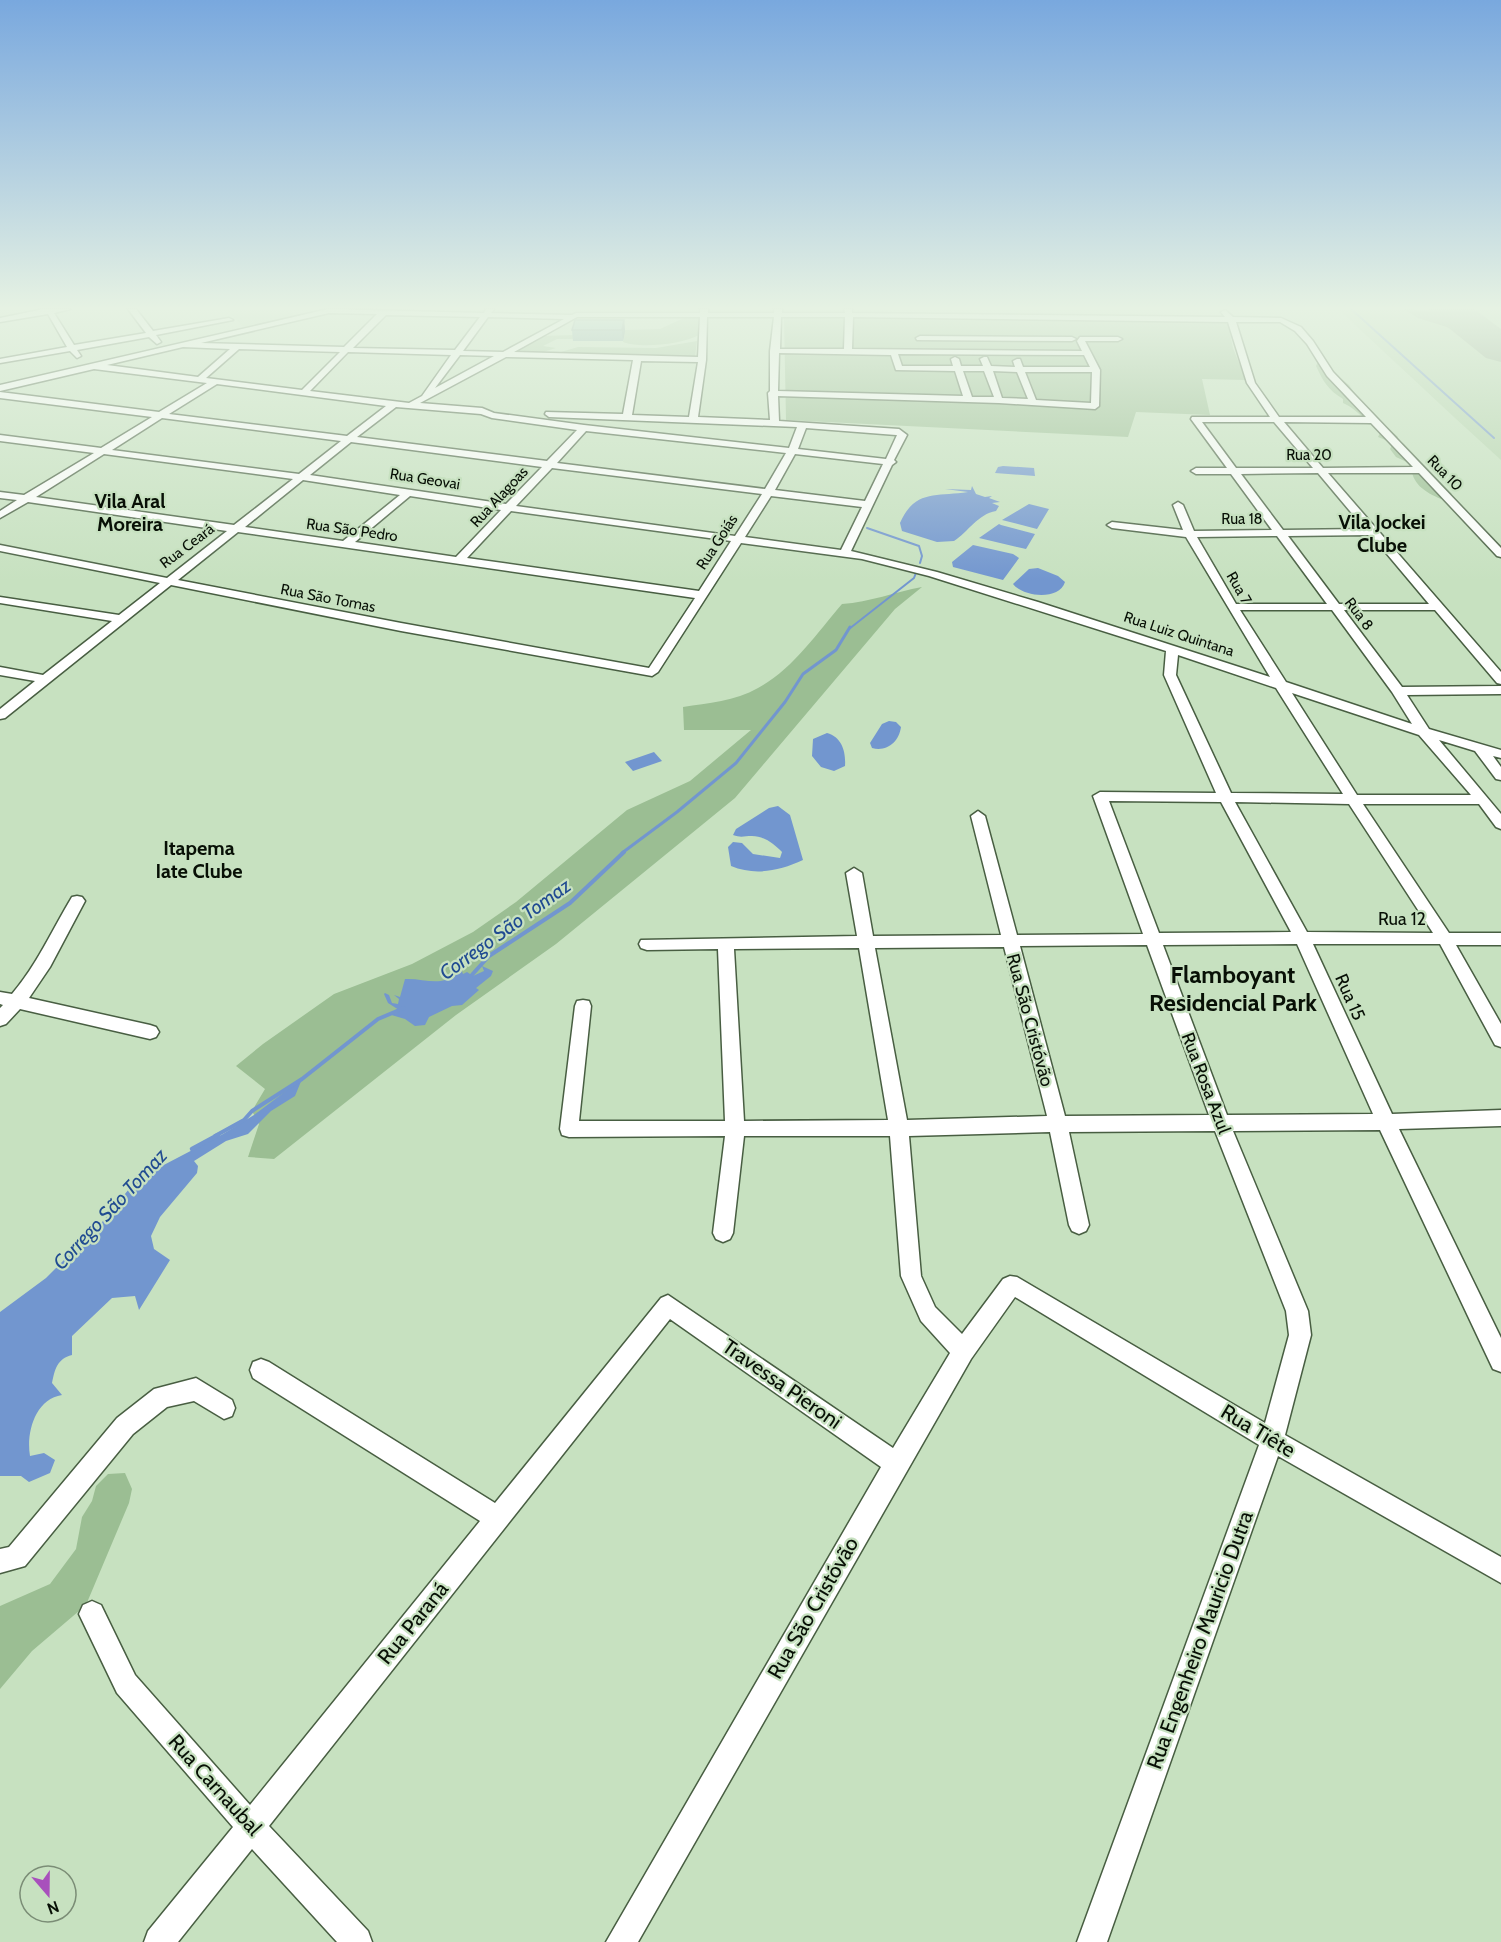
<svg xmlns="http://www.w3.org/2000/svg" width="1501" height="1942" viewBox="0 0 1501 1942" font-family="Cabin,sans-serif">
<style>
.built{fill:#b6d4ae}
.green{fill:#9bbe93}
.water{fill:#7296cf}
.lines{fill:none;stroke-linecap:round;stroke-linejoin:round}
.stream-far3{stroke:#7296cf;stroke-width:2}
.stream-far2{stroke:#7296cf;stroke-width:3}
.stream-far1{stroke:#7296cf;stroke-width:4}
.stream{stroke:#7296cf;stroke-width:4.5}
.taxiway{fill:#90a68b;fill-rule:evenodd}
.runway{fill:#90a68b;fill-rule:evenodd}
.minor-casing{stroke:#485e42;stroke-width:3}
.minor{fill:#fff;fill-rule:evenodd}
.wall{fill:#6c9698}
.shaded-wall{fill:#587a7c}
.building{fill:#7eafb1;stroke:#587a7c;stroke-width:1.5}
.labels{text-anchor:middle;stroke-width:4.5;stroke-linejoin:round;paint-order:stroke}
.far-street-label{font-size:15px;fill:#081006;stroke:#c7e1c0}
.street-label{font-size:18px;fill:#081006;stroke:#c7e1c0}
.far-district-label{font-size:20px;font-weight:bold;fill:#081006;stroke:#c7e1c0}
.neighbourhood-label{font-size:20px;font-weight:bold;fill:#081006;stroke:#c7e1c0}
.water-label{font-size:20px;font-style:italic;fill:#204b91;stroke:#c7e1c0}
.near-street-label{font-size:21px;fill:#081006;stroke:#c7e1c0}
.district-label{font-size:24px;font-weight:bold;fill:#081006;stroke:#c7e1c0}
</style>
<rect width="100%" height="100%" fill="#c7e1c0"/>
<!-- built -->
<path class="built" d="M226,309H288L294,315L243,327Z
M1338,309H1501V460L1455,418Z"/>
<!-- green -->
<path class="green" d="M686,317L700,318L699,335C682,344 641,349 623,342L625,330L660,329Z
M784,318L1222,322L1228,323L1233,348L1246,380L1202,379L1210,415L1136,412L1128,437L786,420Z
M575,335L574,339H557L543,346L556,348L540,353L514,351L541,336Z
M697,341L695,358L565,354L561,352L578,347L656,348Z
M1319,359L1326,360L1334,373L1349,385L1362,404L1398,437L1396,439L1404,444L1452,494L1441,499C1425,492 1411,484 1411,464L1396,457L1390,449L1393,443L1378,437L1381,431L1376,426L1367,424V420C1358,414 1353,407 1343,403V399C1328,390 1323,381 1316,366Z
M922,587L895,609L735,798L556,944L456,1015L274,1159L248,1157L259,1124L252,1111L265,1089L236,1066L263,1044L334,994L412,964L473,932L516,902L627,810L690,781L751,730H684L683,707C708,703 735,701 758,688C792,670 817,633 842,604C870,602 895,592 922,587Z
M125,1473L132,1489L129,1503L86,1605L32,1651L0,1689V1606L50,1584L76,1549L82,1517L92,1501L96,1486L108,1474Z"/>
<!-- water -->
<path class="water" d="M1003,466L1034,468L1035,476L995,473L998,467Z
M972,486L976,494L985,497L992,496L989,498L1000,502L992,503L999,506L996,511C978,514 968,532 954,541L937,542L902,531L900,523C915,489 936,497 968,492L945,489L971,490Z
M1029,504L1049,509L1037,529L1002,520Z
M999,524L1001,525L1035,534L1026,549L979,538Z
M973,545L1013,554L1019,558L1003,580L953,567L952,562Z
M1038,568L1058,576L1065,582C1059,601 1023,597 1013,584L1029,569Z
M889,721L896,722L901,727C899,742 887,752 872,748L870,743L882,724Z
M827,733C842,737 846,752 845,766L834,771L821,767L812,756L813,739Z
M654,752L662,761L633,771L625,762Z
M778,806L790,815L803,860C779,871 755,876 731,866L728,847L733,842L742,843L753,854L780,858L782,852C774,844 764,836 752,836C744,836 741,838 733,835L736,829L769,808Z
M459,963L463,974L467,972L473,976L484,971L482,966L493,971L491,976L476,988L479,990L462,1005L452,1006L429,1017L425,1025L415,1026L405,1019L388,1014L397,1013L399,1010L388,1003L384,994L385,993L389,995L392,1003L398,1004L399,999L394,995L400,997L405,979C423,978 440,987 455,975L456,966Z
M302,1079L295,1096L271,1111L248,1134L226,1141L194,1161L198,1166L197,1173L160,1217L151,1236L154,1249L170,1260L139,1310L135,1296L112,1298L72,1336V1355C57,1359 55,1369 52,1383L62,1395C35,1399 26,1433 30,1456L44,1453L55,1460L50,1473L29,1482L21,1476H0V1312L46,1278L104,1220L137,1179L223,1134L254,1115Z"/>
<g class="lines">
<!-- stream-far3 -->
<path class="stream-far3" d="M1351,309L1494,438
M867,528L919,546L922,556L920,563
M849,629L914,578L917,570"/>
<!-- stream-far2 -->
<path class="stream-far2" d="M622,853L677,812L736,763L785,702L803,674L836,650L850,627"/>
<!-- stream-far1 -->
<path class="stream-far1" d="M470,977L489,956L570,903L624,852
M215,1136L244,1120L252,1111L302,1079L378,1019L404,1008"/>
<!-- stream -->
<path class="stream" d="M192,1149L218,1135"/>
<!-- taxiway -->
<path class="taxiway" d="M1404,309C1420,308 1476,320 1486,332L1478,337L1472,335L1418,318Z"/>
<!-- runway -->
<path class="runway" d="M1429,309H1474L1501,329V362L1486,358L1435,317Z"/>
<defs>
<path id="minor" d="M44,309H70L54,313L74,345L146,333L128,309H136L153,331L229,318L233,320L156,335L161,342L157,344L149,337L77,350L81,356L77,358L70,351L0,363V359L67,347L48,314L0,322V318Z
M328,309L484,313L486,309H494L491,313L572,315L576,313H700V309H708V313H774V309H782V313H845L844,309H852V313L1225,317L1221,312L1225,310L1233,317L1281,318L1301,327L1313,341L1333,372L1501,548V557L1497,556L1419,473H1328L1501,672V684L1497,683L1435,610H1344L1402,687L1501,686V694L1407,695L1429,729L1501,750V758L1493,756L1501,767V780L1496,779L1475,751L1439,740L1501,814V829L1496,827L1479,804H1363L1449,933H1501V945H1456L1501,1024V1047L1495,1045L1440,944H1313L1392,1114L1501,1110V1126L1399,1129L1501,1338V1372L1493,1369L1380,1130L1233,1131L1308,1311L1311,1335L1285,1435L1501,1557V1583L1278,1456L1107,1942H1077L1259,1445L1015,1297L971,1359L638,1942H606L881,1467L670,1319L269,1826L368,1931L372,1942H337L252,1849L178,1942H144L148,1931L233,1827L117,1693L79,1614L83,1605L92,1601L101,1605L135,1675L250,1805L480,1521L253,1378L250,1370L253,1362L261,1359L269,1362L495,1503L661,1298L668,1295L893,1448L950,1353L921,1321L901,1276L890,1136H744L733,1233L730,1239L723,1242L716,1239L713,1233L725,1136L569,1137L562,1135L560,1129L575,1006L577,1001L583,1000L589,1001L591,1006L579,1121H725L718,949L647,950L641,948L639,944L641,940L857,936L846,873L854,868L862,873L873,936L1001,935L971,816L978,811L985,816L1017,935L1143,934L1093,796L1100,792L1216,793L1164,675L1166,651L929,576L862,559L741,543L658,672L652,676L401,631L171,585L5,718L0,719V709L35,681L0,675V667L43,675L112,621L0,603V597L119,615L160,583L0,551V545L167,578L227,531L28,502L0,518V511L17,500L0,498V492L24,495L94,453L0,441V435L101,448L152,417L0,398V392L159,412L207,383L94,369L0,391V385ZM329,313L377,314L344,347L201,343ZM386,315L480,317L455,350L353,348ZM488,317L564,319L503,352L463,351ZM577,317H700L698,357L514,352ZM707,317H774L770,351V391L768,393L770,420L698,417L706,360ZM781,317H845L844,349H780ZM853,317L1228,322L1247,383L1270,417H1192L1191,419L1227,468H1196L1191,471L1196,474H1231L1272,530L1194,531L1183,505L1178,502L1173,505L1183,530L1112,522L1107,525L1112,528L1186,537L1270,677L1038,602L937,572L851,551L892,465L896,462L894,460L907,435L899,429L779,421L778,396L999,403L1095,409L1099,406L1100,370L1085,341H1118L1122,339L1118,337H1080L1077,341L1082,351L852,349ZM1236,322H1280L1295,331L1307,344L1327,376L1366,417H1279L1255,383ZM183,347L230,349L198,377L107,365ZM239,349L340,352L302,390L206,378ZM348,352L451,355L422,396L409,403L310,391ZM779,353L891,355L896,370L955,371L963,396L778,391ZM898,354L1084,355L1090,367H1023L1020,359H1017L1013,361L1015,367L991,366L987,357H984L980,359L983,366H961L959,359L955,357L951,359L953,366H902ZM460,355L494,356L435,388ZM506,357L633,360L623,414L546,412L545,414L549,417L797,427L789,448L584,425L494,413L482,408L420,403ZM641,361L698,362L689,417L632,415ZM963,371H984L994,397H972ZM993,371L1017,372L1028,399L1002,398ZM1025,372H1092L1091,403L1036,400ZM217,384L386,406L347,436L169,414ZM396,407L481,414L492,418L577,430L547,461L357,437ZM162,418L341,441L299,474L112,450ZM1202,422H1274L1313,468H1236ZM1284,422L1371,423L1413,467L1323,468ZM806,428L896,435H897L886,459L798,449ZM586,431L786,453L765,489L557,463ZM351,442L542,467L506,504L310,475ZM104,454L293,479L234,525L36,497ZM795,454L883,464L865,501L775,490ZM552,468L762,494L735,536L516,506ZM1318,473L1365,529L1283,530L1241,474ZM303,480L400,495L343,541L245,527ZM410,496L501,510L456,557L355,542ZM771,496L862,507L841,550L745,537ZM511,511L731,541L699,591L467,558ZM238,532L695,598L649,668L401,623L178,580ZM1371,535L1429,604H1339L1288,536ZM1277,536L1327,604H1236L1197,537ZM1240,610H1332L1392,692L1412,724L1286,682ZM1178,655L1276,688L1343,794L1231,793L1176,675ZM1292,693L1419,735L1471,795H1357ZM1109,801L1221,802L1291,932L1159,933ZM1235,802L1349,804L1433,933L1307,932ZM1297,944L1373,1114L1227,1115L1163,945ZM1147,945L1209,1115L1065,1116L1020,946ZM1004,947L1047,1116L907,1120L875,948ZM859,948L888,1120L744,1121L734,949ZM1215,1131L1286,1311L1289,1335L1265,1423L1017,1277L1010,1276L1003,1279L962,1334L935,1307L921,1276L909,1136L1050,1132L1069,1225L1072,1231L1079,1234L1086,1231L1089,1225L1069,1132Z
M920,336L1072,337L1076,339L1072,341L917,340L916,338Z
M77,896L82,897L85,901L50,967L29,998L150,1025L156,1027L159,1032L156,1037L150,1039L20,1009L6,1024L0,1026V1008L3,1005L0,1004V992L12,994C37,965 52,930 72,897Z
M196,1378L232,1400L235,1408L232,1416L224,1419L194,1401L167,1407L133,1434L25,1566L0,1573V1549L9,1547L117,1418L154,1389Z"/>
</defs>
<!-- minor casing -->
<use href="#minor" class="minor-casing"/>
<!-- minor -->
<use href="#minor" class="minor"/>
</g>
<!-- wall -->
<path class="wall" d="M624,320L625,331L623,341H573L572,330Z"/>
<!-- shaded-wall -->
<path class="shaded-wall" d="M624,320L625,331L623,341L622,330Z"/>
<!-- building -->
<path class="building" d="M575,320H624L622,330H572Z"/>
<!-- sky -->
<linearGradient id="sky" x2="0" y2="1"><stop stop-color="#79a8de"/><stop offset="0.53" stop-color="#e6f2e3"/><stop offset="1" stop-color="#e6f2e3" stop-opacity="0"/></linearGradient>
<rect width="1501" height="581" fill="url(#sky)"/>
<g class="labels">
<!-- far-street labels -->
<g class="far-street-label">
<text x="1309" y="460">Rua 20</text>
<text transform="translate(1445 473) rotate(46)" y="5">Rua 10</text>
<text transform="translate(425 479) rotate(9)" y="5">Rua Geovai</text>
<text transform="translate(499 497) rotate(-47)" y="5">Rua Alagoas</text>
<text x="1242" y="524">Rua 18</text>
<text transform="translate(352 530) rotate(8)" y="5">Rua São Pedro</text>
<text transform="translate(717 542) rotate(-57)" y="5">Rua Goiás</text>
<text transform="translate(187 546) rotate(-37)" y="5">Rua Ceará</text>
<text transform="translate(1239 588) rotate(60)" y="5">Rua 7</text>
<text transform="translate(328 598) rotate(11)" y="5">Rua São Tomas</text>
<text transform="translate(1359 614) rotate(53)" y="5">Rua 8</text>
<text transform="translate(1179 634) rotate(18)" y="5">Rua Luiz Quintana</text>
</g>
<!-- street labels -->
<g class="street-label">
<text x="1402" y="925">Rua 12</text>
<text transform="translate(1350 997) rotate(66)" y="6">Rua 15</text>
<text transform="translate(1030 1020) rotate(75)" y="6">Rua São Cristóvão</text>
<text transform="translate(1206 1083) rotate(69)" y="6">Rua Rosa Azul</text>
</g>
<!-- far-district labels -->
<g class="far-district-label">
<text x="130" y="508">Vila Aral<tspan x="130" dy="23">Moreira</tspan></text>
<text x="1382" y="529">Vila Jockei<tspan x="1382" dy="23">Clube</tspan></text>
</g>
<!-- neighbourhood labels -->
<g class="neighbourhood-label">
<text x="199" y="855">Itapema<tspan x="199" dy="23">Iate Clube</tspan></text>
</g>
<!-- water labels -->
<g class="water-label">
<text transform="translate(505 929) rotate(-36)" y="7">Corrego São Tomaz</text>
<text transform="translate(110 1209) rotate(-47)" y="7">Corrego São Tomaz</text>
</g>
<!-- near-street labels -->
<g class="near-street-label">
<text transform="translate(782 1384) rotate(35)" y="7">Travessa Pieroni</text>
<text transform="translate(1258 1431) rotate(31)" y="7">Rua Tiête</text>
<text transform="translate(813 1608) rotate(-60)" y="7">Rua São Cristóvão</text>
<text transform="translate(413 1623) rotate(-51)" y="7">Rua Paraná</text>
<text transform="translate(1200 1640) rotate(-70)" y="7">Rua Engenheiro Mauricio Dutra</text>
<text transform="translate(215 1785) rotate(48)" y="7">Rua Carnaubal</text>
</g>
<!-- district labels -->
<g class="district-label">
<text x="1233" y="983">Flamboyant<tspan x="1233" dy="28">Residencial Park</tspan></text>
</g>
</g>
<!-- north arrow -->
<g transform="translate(48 1894) rotate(160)"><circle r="28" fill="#c7e1c0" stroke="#7b8d76" stroke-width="1.5"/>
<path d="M0-4.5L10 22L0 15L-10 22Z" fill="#a850bc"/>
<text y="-9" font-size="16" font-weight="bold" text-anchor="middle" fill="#081006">N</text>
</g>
</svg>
